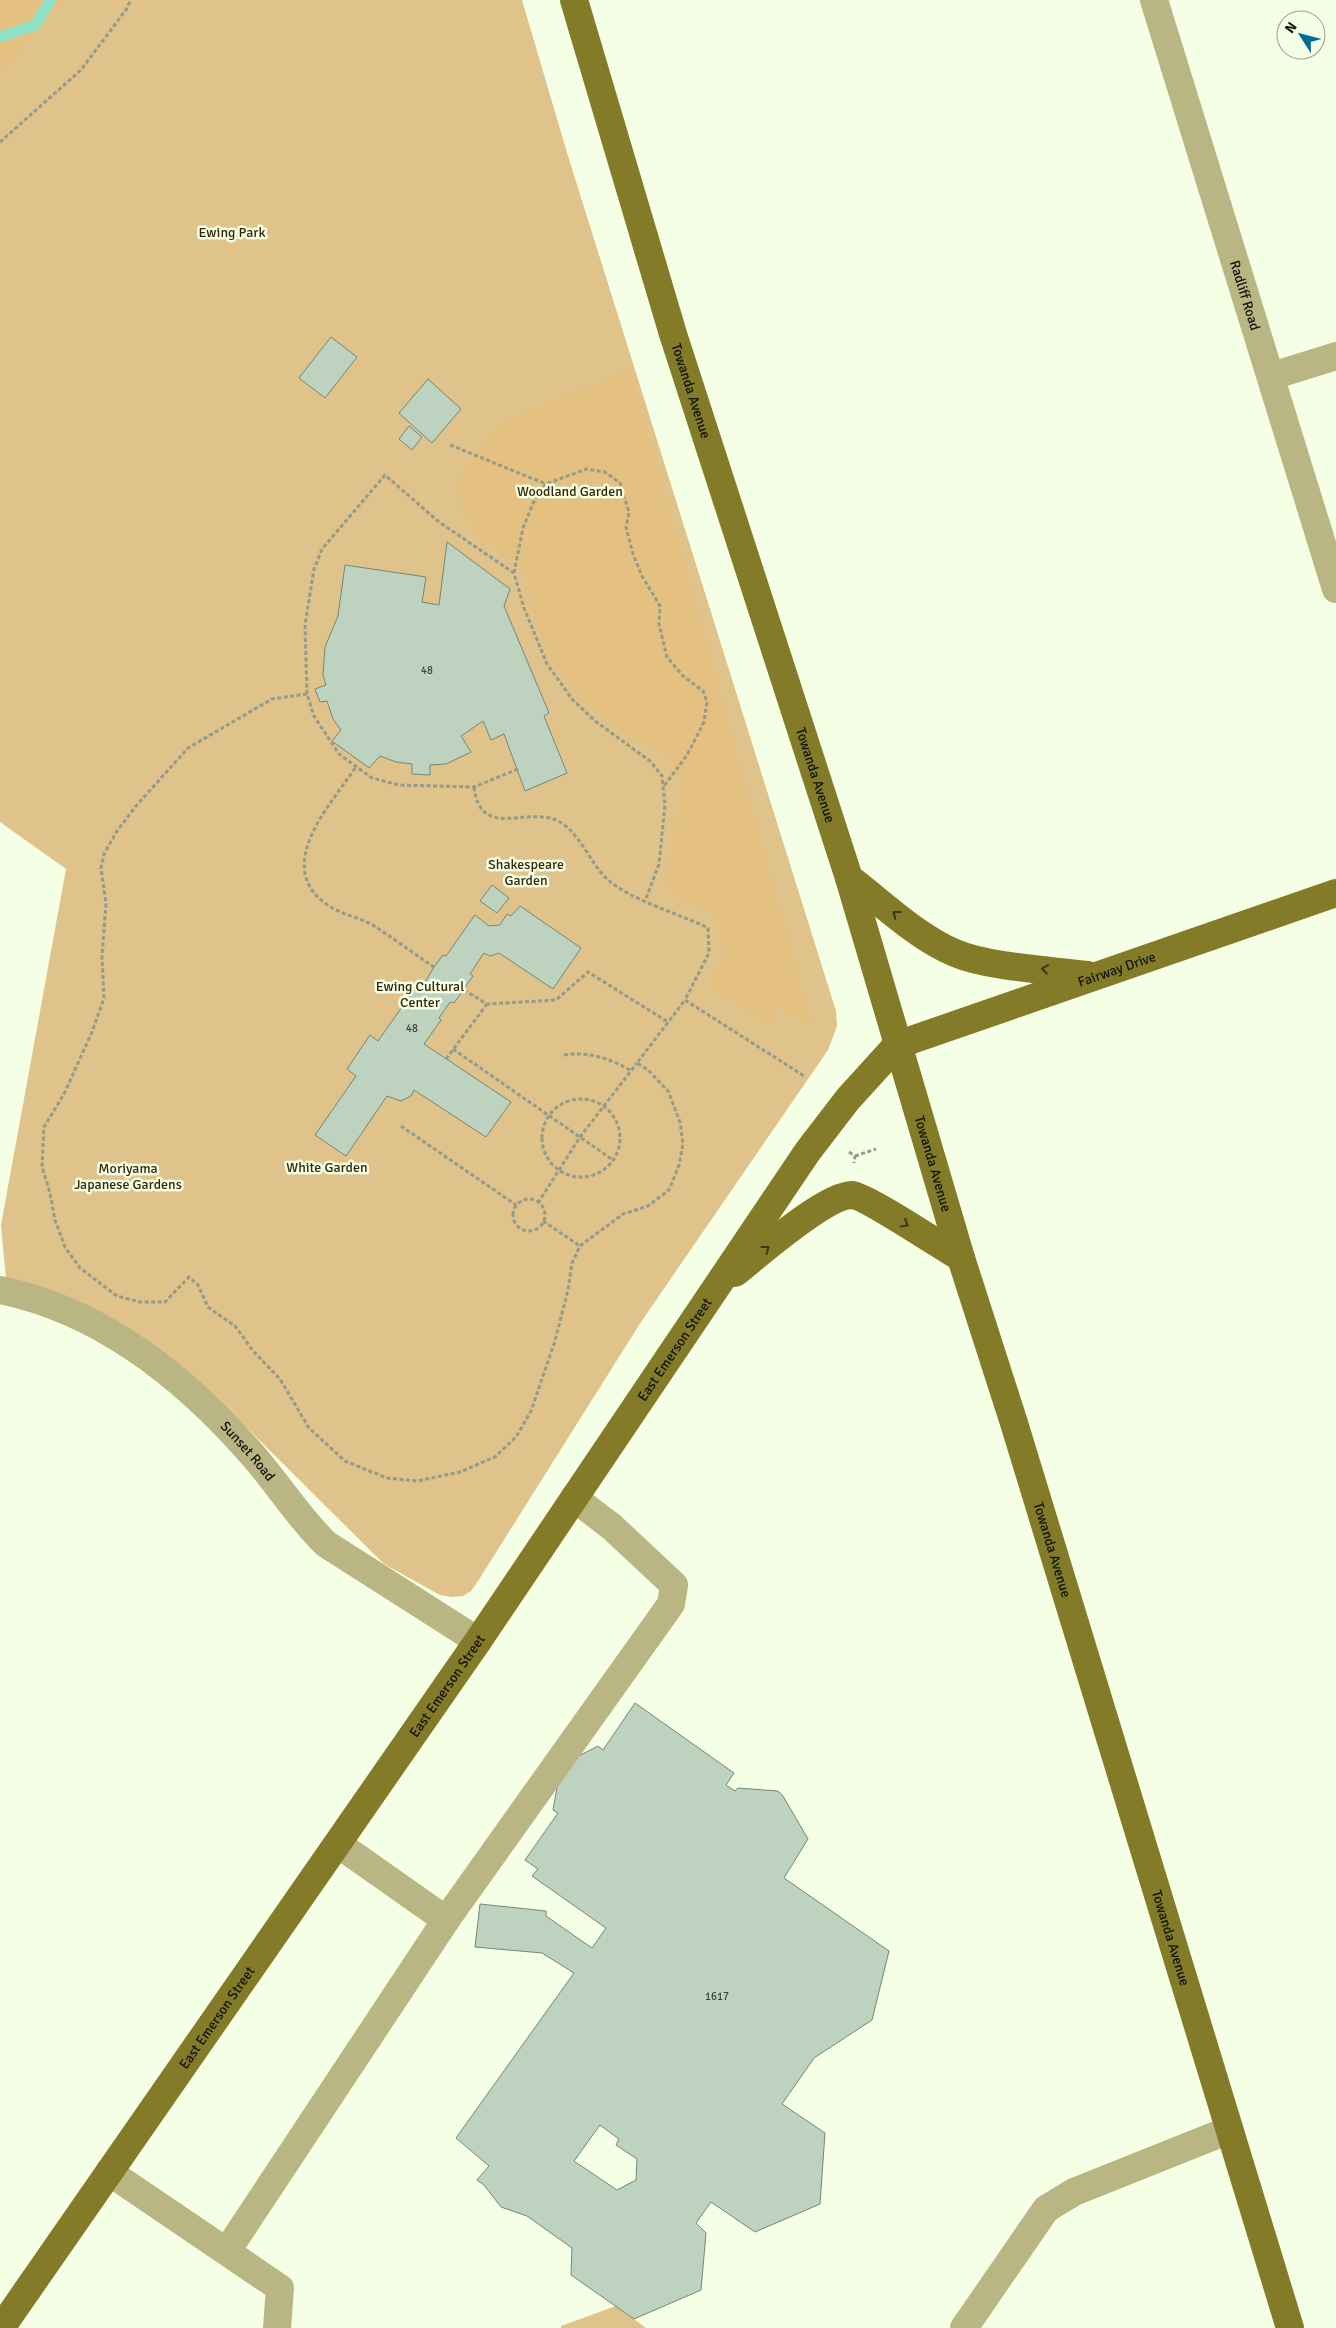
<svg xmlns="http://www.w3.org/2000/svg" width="1336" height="2328" viewBox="0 0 1336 2328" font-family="Signika,sans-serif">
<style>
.green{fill:#e0c28b}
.forest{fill:#e4c180}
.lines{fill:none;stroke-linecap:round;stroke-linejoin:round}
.stream{stroke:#8fe2c6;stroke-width:11}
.building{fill:#bdd3c0;stroke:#738776;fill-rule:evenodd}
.path{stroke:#939b89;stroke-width:3;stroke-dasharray:4 2.5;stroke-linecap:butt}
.minor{stroke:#bab683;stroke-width:28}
.major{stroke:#837b28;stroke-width:28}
.oneway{stroke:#383815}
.labels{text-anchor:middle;stroke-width:5;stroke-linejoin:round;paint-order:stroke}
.number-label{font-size:11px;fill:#3b4438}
.park-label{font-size:14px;fill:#352709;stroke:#f4ffe6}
.street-label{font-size:14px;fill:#10140b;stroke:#f4ffe6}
</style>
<rect width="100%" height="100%" fill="#f4ffe6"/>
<!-- green -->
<path class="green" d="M0,0H522L568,156L836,1011L837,1026L828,1050L641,1322L478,1581L471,1591L463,1596L452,1597L440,1595L384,1564L212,1393L186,1372L6,1279L1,1225L66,869L0,822Z
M616,2306L646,2328H561V2326Z"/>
<!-- forest -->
<path class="forest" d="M0,0H63L0,75Z
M631,369L813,1028L777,1007L771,1028L708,986L726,948L714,911L685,904L666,885L672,835L684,788L666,755L632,737L595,712L552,660L535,619L529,578L514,561L477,534L462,513L459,475L499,422Z"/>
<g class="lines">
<!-- stream -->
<path class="stream" d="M0,37L35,25L51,0"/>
</g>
<!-- building -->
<path class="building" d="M331,337L357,357L325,398L299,378Z
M428,379L461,409L432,443L399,413Z
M409,426L422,437L412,450L399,439Z
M447,542L510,589L504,606L549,713L544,716L567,773L525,791L504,734L491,740L483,721L461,736L471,752L446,764L430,765V775L412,774V764L396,762L380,756L369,768L332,741L341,730L333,719L327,701L320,702L315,689L326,685L323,675L325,647L338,616L345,565L426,577L422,602L439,605Z
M492,885L509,898L497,913L480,901Z
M520,906L581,948L553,989L499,953L490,956L484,953L470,974L473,976L454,1003L450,1002L439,1018L441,1020L424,1044L511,1102L486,1137L414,1090L411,1096L401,1101L387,1096L346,1156L315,1135L356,1076L347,1069L370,1035L378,1041L414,990L420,994L427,984L425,982L434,967L443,955L446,956L475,915L489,926L500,925L507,914L511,916Z
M635,1703L734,1773L726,1785L735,1791L738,1788L778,1791L783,1796L808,1839L784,1878L889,1951L872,2020L814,2058L782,2104L825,2133L820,2204L755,2232L711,2202L696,2223L706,2233L701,2290L634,2319L571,2275L572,2248L527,2216L501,2207L484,2185L477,2180L489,2166L456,2138L574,1973L542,1953L475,1947L480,1904L546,1911V1916L592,1948L606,1928L532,1876L538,1869L525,1860L558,1813L553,1810L561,1765L598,1746L603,1750ZM600,2125L619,2139L616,2145L637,2159L636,2180L617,2190L574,2161Z"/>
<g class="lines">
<!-- path -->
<path class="path" d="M0,142L81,70L128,7L130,0
M450,445L546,484
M514,573L523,528L535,499L546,484L586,469L605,472L620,483L629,512L626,527L633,554L642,576L660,606L659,624L667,657L683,676L703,691L707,702L704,722L687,755L664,786
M307,694L272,699L188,748L136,806L117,831L104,854L101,868L106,904L102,956L104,998L92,1032L64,1094L44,1127L42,1167L50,1193L55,1220L65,1247L80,1268L117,1296L140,1302H165L189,1277L198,1285L208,1307L235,1326L253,1351L280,1379L309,1428L345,1461L387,1478L417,1481L460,1472L495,1457L516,1437L531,1411L555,1341L568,1290L572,1263L580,1246L623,1214L648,1206L669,1190L679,1165L683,1144L680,1122L668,1091L648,1070L637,1063L685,1000
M355,768C340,791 320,813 310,839C299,866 303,889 329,906C341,914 357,917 371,924C392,937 413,953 434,967
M518,769L474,787L399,785L372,778L339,754L314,716L307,694L305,625L314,569L322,549L385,475L439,522L514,573L524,608L547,664L572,699L595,721L650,761L662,776L665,805L659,864L645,901
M474,787C480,838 522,809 553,819C577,826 590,863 606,878C631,901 676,912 708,928L709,953L685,1000L804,1076
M464,990L487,1004L556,1000L588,972L668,1022
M453,1049L613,1160
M564,1055C588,1051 611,1059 632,1071
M446,1059L487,1004
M542 1138a39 39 0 1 1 78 0a39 39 0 1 1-78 0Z
M401,1126L516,1205
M849,1152L855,1156L854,1163
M855,1156L876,1149
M513 1215a16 16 0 1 1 32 0a16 16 0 1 1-32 0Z
M538,1203L580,1137L637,1063
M543,1221L580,1246"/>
<!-- minor -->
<g class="minor">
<path id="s1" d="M1154,0L1336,589"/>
<path d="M1272,376L1336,356"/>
<path id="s2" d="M0,1290C103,1311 189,1381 256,1459C280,1487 300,1519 326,1544L478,1641"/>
<path d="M338,1844L446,1920"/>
<path d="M109,2172L280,2288L277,2328"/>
<path d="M227,2251L446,1920L671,1604L674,1585L612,1527L574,1498"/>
<path d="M964,2328L1046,2209L1074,2192L1229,2130"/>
</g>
<!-- major -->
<g class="major">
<path id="s3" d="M574,0L673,334L849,878L961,1258L1014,1423L1290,2328"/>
<path d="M849,878C881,902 918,938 955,953C988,967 1049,970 1087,975"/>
<path d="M735,1273C758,1255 825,1195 852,1195C866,1196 944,1248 961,1258"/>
<path id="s4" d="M1,2328L478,1641L808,1151L848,1099L897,1045L1336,893"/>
</g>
</g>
<!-- one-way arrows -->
<defs><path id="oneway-chevron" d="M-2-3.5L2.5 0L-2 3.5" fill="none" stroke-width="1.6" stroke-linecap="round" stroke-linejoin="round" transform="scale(1.25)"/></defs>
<g class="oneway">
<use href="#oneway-chevron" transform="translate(896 914) rotate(-143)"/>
<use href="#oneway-chevron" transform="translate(1045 969) rotate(-172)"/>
<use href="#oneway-chevron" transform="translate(905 1224) rotate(31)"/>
<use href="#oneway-chevron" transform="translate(766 1249) rotate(-38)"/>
</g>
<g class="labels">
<!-- number labels -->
<g class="number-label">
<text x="427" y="674">48</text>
<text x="412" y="1032">48</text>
<text x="717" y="2000">1617</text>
</g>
<!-- park labels -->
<g class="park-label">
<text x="232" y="237">Ewing Park</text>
<text x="570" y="496">Woodland Garden</text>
<text x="526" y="869">Shakespeare<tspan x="526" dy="16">Garden</tspan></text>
<text x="420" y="991">Ewing Cultural<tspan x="420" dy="16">Center</tspan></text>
<text x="327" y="1172">White Garden</text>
<text x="128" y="1173">Moriyama<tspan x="128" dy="16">Japanese Gardens</tspan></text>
</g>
<!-- street labels -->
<g class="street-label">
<text dy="5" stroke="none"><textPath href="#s1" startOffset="309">Radliff Road</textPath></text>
<text dy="5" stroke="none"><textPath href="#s3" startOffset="408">Towanda Avenue</textPath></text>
<text dy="5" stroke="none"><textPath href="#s3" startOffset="812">Towanda Avenue</textPath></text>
<text dy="5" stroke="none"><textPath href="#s4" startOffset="1798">Fairway Drive</textPath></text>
<text dy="5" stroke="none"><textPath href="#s3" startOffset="1218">Towanda Avenue</textPath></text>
<text dy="5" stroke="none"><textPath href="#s4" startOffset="1188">East Emerson Street</textPath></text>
<text dy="5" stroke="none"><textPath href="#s2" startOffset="301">Sunset Road</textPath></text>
<text dy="5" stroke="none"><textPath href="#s3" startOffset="1622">Towanda Avenue</textPath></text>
<text dy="5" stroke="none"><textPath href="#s4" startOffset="782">East Emerson Street</textPath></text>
<text dy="5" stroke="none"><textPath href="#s3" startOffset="2028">Towanda Avenue</textPath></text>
<text dy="5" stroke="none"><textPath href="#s4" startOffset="378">East Emerson Street</textPath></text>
</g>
</g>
<!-- north arrow -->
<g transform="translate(1301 35) rotate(306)"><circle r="24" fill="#f4ffe6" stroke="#99a18e"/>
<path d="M0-4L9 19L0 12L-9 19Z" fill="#026b98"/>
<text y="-8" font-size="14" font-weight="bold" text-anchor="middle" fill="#10140b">N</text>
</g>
</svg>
